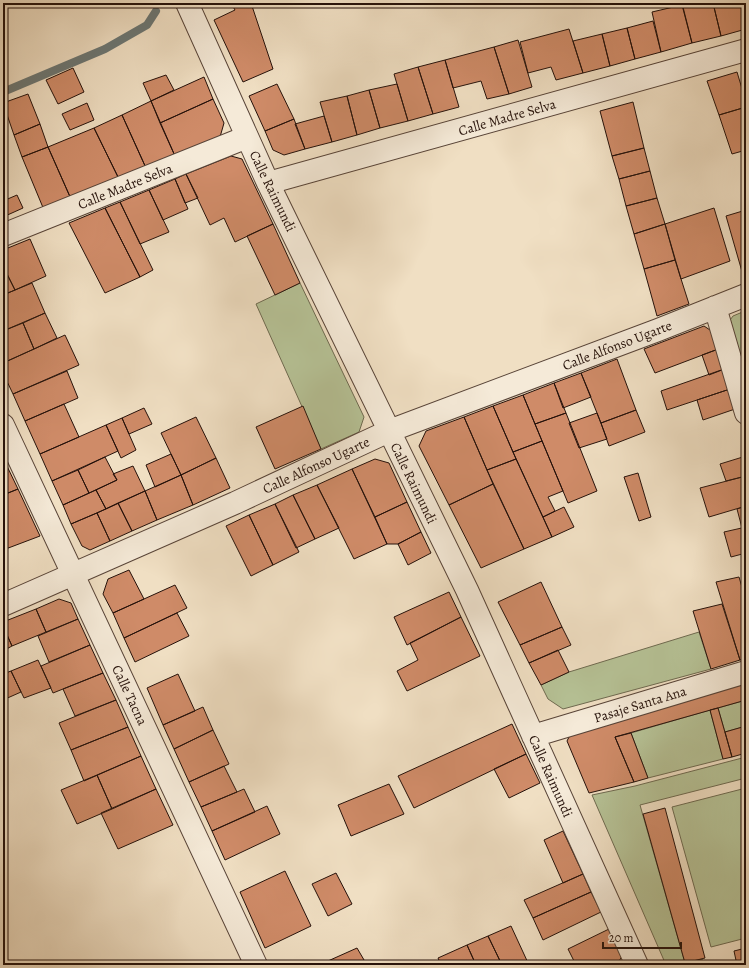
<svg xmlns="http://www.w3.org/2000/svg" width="749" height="968" viewBox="0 0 749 968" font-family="Alegreya,serif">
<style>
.green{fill:#b6c296;stroke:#6e6a50}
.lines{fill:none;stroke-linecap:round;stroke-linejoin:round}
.stream{stroke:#6c7774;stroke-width:8}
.building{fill:#cf8b68;stroke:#25110a}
.minor-casing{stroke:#584438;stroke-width:24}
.minor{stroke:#f5ead8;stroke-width:22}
.labels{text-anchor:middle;stroke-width:3;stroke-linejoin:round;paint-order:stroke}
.street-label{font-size:14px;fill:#25110a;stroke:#f5ead8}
</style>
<rect width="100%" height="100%" fill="#f0dfc3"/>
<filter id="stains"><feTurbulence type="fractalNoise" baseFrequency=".005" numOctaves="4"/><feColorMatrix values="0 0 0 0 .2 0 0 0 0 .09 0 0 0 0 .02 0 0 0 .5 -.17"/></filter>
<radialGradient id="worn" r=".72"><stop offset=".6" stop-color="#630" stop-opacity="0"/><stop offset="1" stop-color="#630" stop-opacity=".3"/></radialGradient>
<!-- green -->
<path class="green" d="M300,283L364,417L359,432L321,449L256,304Z
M745,311L746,315V365L741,367L728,323L733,316Z
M699,632L711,669L563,709L548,699L541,685L569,672Z
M746,700V726L725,732L718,708Z
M710,710L723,759L648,778L631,733Z
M746,757V778L640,805L685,963L702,959L704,965H666L592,795L635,786Z
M746,788V938L711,947L672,807Z"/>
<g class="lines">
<!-- stream -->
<path class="stream" d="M3,92L105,49L147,25L156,11"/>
</g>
<!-- building -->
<path class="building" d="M231,3H251L273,69L243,82L214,20L235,10Z
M699,3H713L721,36L692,43L683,7Z
M713,3H746V29L721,36Z
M682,5L692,43L661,52L652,12Z
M653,21L661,52L635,59L627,28Z
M627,28L635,59L610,66L602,34Z
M569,29L583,73L556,80L551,67L528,73L520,42Z
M602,34L610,66L583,73L573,41Z
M518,40L532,87L509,94L494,47Z
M494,47L509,94L487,99L481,81L453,88L445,60Z
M445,60L459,107L433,114L418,67Z
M418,67L433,114L408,121L394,74Z
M73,68L84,92L58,104L46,80Z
M737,72L746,102V107L719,115L707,81Z
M166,75L174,90L151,101L143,83Z
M204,77L213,99L160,123L151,101Z
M277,84L294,119L265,131L249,96Z
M397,84L408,121L380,128L369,90Z
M369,90L380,128L357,135L347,96Z
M28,94L40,124L14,135L3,103Z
M347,96L357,135L332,142L320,102Z
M213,99L224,123L220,137L175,156L160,123Z
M151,101L175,156L146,168L122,115Z
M633,102L644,148L612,156L600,111Z
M87,103L94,120L70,130L62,114Z
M746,107V150L732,154L719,115Z
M122,115L146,168L119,179L94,128Z
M324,116L332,142L305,149L295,124Z
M294,119L305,149L284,155L273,150L265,131Z
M40,124L48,147L22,157L14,135Z
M94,128L119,179L71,199L48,147Z
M48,147L71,199L44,210L22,157Z
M644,148L650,171L619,179L612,156Z
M231,156L242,159L273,224L235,242L224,218L210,225L186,174Z
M650,171L657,198L626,206L619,179Z
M186,174L198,198L185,203L175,179Z
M175,179L188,209L163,220L149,190Z
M149,190L169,232L140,244L120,202Z
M17,195L23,208L3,217V201Z
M657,198L665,224L634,234L626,206Z
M120,202L153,270L140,277L105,208Z
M105,208L140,277L105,293L69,223Z
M714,208L730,261L681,279L665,224Z
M746,210V282H745L726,216Z
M273,224L300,283L275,295L247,236Z
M665,224L675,260L644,269L634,234Z
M30,239L46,276L15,290L3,266V250Z
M675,260L689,304L657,316L644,269Z
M3,266L15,290L3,295Z
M32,283L45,313L3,331V295Z
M45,313L57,338L34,349L23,323Z
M23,323L34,349L3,363V331Z
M704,326L716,334L721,348L655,373L644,349Z
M65,335L79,365L13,394L3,373V363Z
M721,348L727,368L709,375L702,355Z
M617,359L636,410L601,423L581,373Z
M727,368L733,388L667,410L661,391Z
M67,371L78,398L25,421L13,394Z
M581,373L591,397L563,408L554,383Z
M554,383L566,413L535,424L523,395Z
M733,388L738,408L703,420L697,400Z
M523,395L542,441L513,452L493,406Z
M64,404L79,437L40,454L25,421Z
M303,406L321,449L275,469L256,427Z
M493,406L516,459L487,470L464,417Z
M144,408L152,424L129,434L122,418Z
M636,410L645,432L609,446L601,423Z
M566,413L597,491L568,503L535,424Z
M597,413L607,439L579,448L569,423Z
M196,417L216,458L181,475L161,433Z
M464,417L493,484L449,505L419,446L426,431Z
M122,418L136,450L121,458L106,425Z
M106,425L118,451L52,481L40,454Z
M542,441L563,491L548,497L555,511L543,517L513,452Z
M171,454L181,475L155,487L146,465Z
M746,456V476L726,481L720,464Z
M105,457L117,480L89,493L78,470Z
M216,458L230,488L193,505L181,475Z
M375,459L389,463L407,502L375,517L352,469Z
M516,459L552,537L524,549L487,470Z
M5,462L18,489L3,495V463Z
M133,466L145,491L106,509L96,490L117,480L113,474Z
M352,469L387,544L354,559L317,485Z
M78,470L89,493L63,505L52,481Z
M638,473L651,517L639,521L624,477Z
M181,475L193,505L157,520L145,491Z
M746,476V506L709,517L700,488Z
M493,484L524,549L481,568L449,505Z
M317,485L339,528L315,539L293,495Z
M18,489L40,536L3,550V495Z
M96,490L106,509L71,524L63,505Z
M145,491L157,520L132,531L118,503Z
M293,495L315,539L296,548L275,504Z
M407,502L421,532L398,544H387L375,517Z
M118,503L132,531L110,541L97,513Z
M275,504L299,552L273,565L249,515Z
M746,506V527L742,528L737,509Z
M564,507L574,527L552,537L543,517Z
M97,513L110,541L90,550L82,546L71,524Z
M249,515L273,565L251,576L226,526Z
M746,527V553L731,557L724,532Z
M421,532L431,553L408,565L398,544Z
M129,570L144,599L113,613L103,594L108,579Z
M739,577L746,601V659L740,660L716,582Z
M541,582L562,627L520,645L498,602Z
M175,585L187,608L124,638L113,613Z
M449,592L461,617L407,645L394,617Z
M59,599L71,603L78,619L46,632L36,609Z
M722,604L740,660L711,669L693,611Z
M36,609L46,632L12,646L3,626V622Z
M177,613L189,636L135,662L124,638Z
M461,617L480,656L407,691L397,671L418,660L410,643Z
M78,619L90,645L49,662L38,636Z
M3,626L12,646L3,651Z
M562,627L571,645L529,663L520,645Z
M90,645L103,673L53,693L41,666Z
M558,650L569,672L541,685L529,663Z
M38,660L51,688L24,698L11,671Z
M11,671L21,692L3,700V674Z
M103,673L116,700L75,716L63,689Z
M178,674L195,711L163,725L147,688Z
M746,680V700L615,737L634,782L589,793L567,741L572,731Z
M116,700L128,727L71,750L59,723Z
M203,707L213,730L174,749L163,725Z
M718,708L732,757L723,759L710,710Z
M512,724L526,754L414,808L398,776Z
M746,726V753L732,757L725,732Z
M128,727L141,756L84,781L71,750Z
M213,730L229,764L189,782L174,749Z
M631,733L648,778L634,782L615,737Z
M526,754L540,783L509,798L494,769Z
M141,756L156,789L112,809L97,775Z
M224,766L237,792L201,807L189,782Z
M97,775L112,809L77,824L61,790Z
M389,784L404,814L351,836L338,805Z
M156,789L173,825L118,849L101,813Z
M244,789L255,812L212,831L201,807Z
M267,806L280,834L225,860L212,831Z
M665,808L705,958L685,963L643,814Z
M563,831L583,874L563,883L544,840Z
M285,871L311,926L265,948L240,892Z
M336,873L352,904L328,916L312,884Z
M583,874L591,892L533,918L524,900Z
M591,892L601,912L543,940L533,918Z
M511,926L529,965H502L488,936Z
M609,929L622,956L617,965H576L568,949Z
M488,936L502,965H476L467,945Z
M467,945L476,965H441L438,958Z
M357,948L367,965H319Z
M746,948V965H737L734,951Z"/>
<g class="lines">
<defs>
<path id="minor" d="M187,3L268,183L467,590L637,965
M268,183L746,50
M3,235L247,137
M715,307L746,413
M3,425L256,965
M3,605L235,503L389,431L658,330L746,295
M533,736L746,672"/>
</defs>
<!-- minor casing -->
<use href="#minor" class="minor-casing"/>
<!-- minor -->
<use href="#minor" class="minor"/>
</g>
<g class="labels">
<!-- street labels -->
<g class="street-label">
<text transform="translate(507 117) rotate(-16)" y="5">Calle Madre Selva</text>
<text transform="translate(125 186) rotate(-22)" y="5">Calle Madre Selva</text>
<text transform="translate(273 191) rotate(64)" y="5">Calle Raimundi</text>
<text transform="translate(617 345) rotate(-21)" y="5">Calle Alfonso Ugarte</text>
<text transform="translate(316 465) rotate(-25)" y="5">Calle Alfonso Ugarte</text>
<text transform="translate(414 483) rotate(64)" y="5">Calle Raimundi</text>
<text transform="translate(130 695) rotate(65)" y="5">Calle Tacna</text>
<text transform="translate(640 704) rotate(-17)" y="5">Pasaje Santa Ana</text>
<text transform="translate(551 776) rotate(66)" y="5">Calle Raimundi</text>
</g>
</g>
<!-- margin -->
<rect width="749" height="968" fill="none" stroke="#f0dfc3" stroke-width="16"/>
<rect x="4" y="4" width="741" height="960" fill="none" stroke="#25110a" stroke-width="2"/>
<rect x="8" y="8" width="733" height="952" fill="none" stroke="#25110a"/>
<!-- scale -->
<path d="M603 942v6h78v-6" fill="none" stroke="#25110a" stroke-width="2"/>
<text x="609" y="942" font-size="12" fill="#25110a" stroke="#f5ead8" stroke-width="3" paint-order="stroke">20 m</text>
<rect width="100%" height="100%" filter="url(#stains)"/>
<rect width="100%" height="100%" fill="url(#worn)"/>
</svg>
